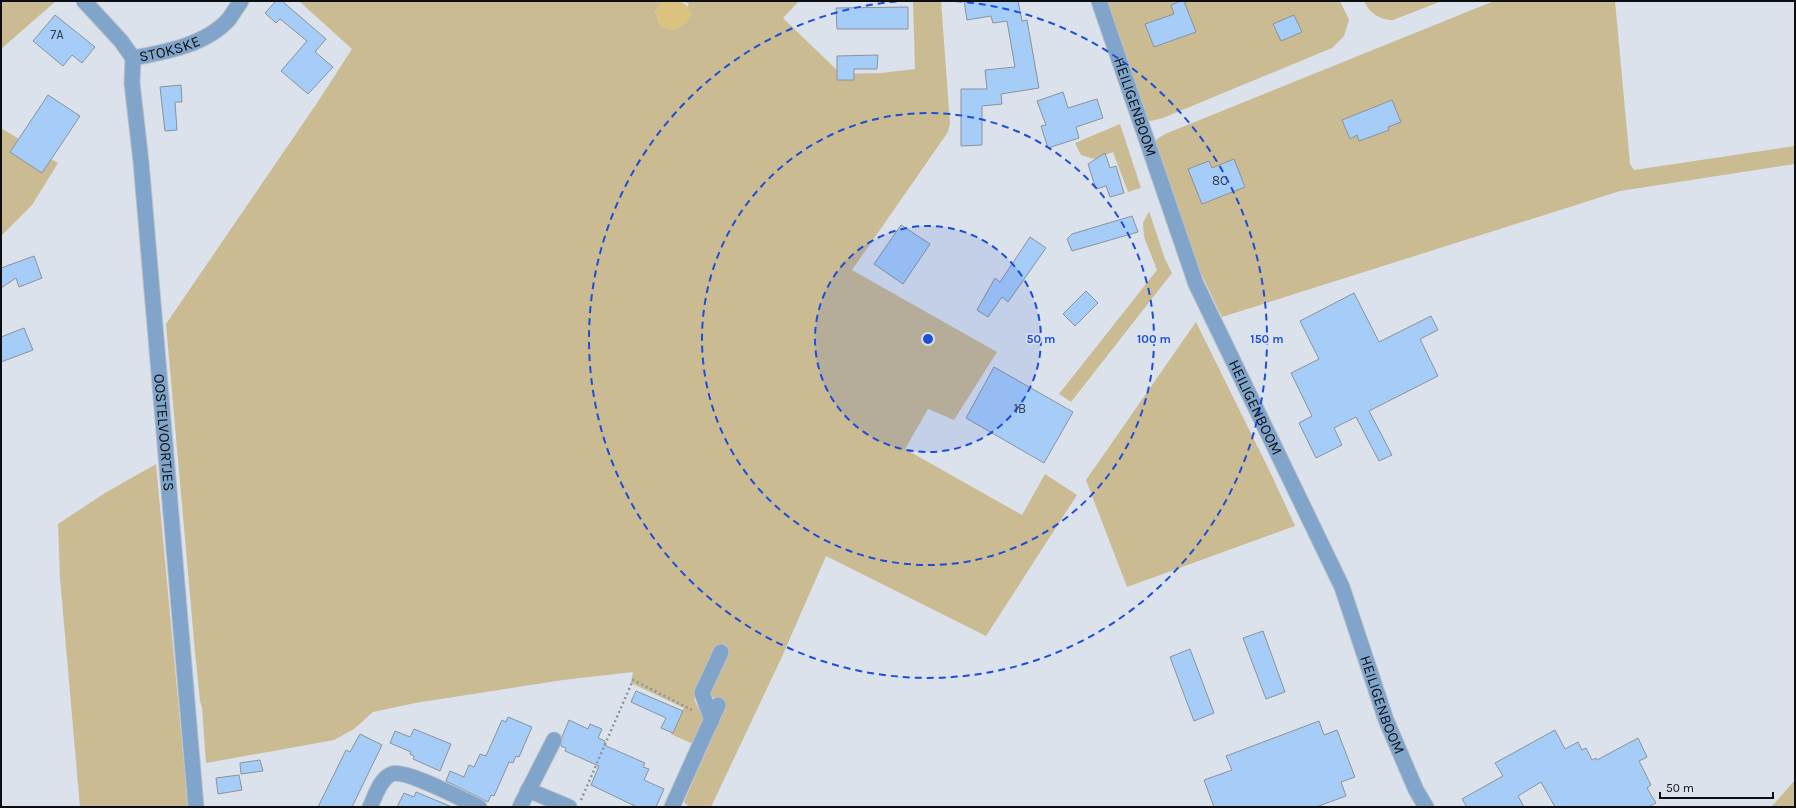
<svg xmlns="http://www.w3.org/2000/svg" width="1796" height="808" viewBox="0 0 1796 808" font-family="Karla,sans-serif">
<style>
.green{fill:#cabb92}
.water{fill:#dbc37f}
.building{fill:#a6cdf7;stroke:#8b929a}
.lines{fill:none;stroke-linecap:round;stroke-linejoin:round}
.minor-casing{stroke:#bac0c8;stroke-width:17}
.path{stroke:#8f949a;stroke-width:2.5;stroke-dasharray:2 3;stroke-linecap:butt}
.minor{stroke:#81a4ca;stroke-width:15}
.ring{fill:none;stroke:#1d4ed8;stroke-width:2;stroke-dasharray:7 5}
.labels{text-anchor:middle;stroke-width:3;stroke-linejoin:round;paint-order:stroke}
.number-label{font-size:13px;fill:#323e4a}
.street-label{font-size:15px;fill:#0c0e11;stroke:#dbe2eb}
.centre{fill:#1d4ed8;stroke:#dbe2eb;stroke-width:2}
.ring-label{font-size:12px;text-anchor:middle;font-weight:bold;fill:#1d4ed8;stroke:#dbe2eb;stroke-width:3;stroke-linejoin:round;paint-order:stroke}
</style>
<rect width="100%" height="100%" fill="#dbe2eb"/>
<!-- green -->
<path class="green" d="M1,1H56L1,49Z
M299,1H664L655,11L661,27L674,30L689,4L684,1H799L783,18L841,74L881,73L915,69L913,1H941L950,124L948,132L852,270L997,352L954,420L928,409L905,449L1022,515L1045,474L1077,495L986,636L826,556L780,661L711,807H689L684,802L726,706L710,695L726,660H710L694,699L705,723L695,745L671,734L684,708L631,683L633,672L563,680L415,703L373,712L354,729L334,740L206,763L202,707L200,701L195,652L166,324L317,103L352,49Z
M1103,1H1340L1349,20L1344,36L1332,48L1163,118L1151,121L1145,118Z
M1364,1H1442L1393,20C1380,20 1369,13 1364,1Z
M1494,1H1615L1630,164L1634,170L1795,146V164L1620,191L1222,317L1192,255L1152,146L1157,139L1165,134Z
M1120,124L1141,188L1128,192L1113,152L1094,159L1081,155L1075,143Z
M1,128L58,163L32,205L1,236Z
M1149,211L1165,259L1172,273L1071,402L1059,394L1157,270L1144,237L1143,223Z
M1196,322L1272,476L1295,526L1127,587L1086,480Z
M156,464L188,807H80L60,578L58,524L105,493Z
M1795,780L1794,807H1771Z"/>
<!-- water -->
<path class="water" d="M664,1C680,1 686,0 692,15L686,23L674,30L661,27L655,11Z"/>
<!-- building -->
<path class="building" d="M276,1H282L326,39L315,52L333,67L308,94L281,71L307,41L280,19L276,23L265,13Z
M964,1H1018L1022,21L1027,20L1039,88L1001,94L1002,104L982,106V145L961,146V89H987L985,70L1015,67L1007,21L993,23L991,16L967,20Z
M1181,1H1184L1196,32L1154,47L1145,24L1174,14L1171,5Z
M908,7V29H837L836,8Z
M55,15L95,47L82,63L72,55L63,66L33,41Z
M1294,15L1302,32L1281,41L1273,24Z
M878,55L877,69H854V80H837V56Z
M181,85L182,102H175L177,130L165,131L160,87Z
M1063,92L1068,108L1097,99L1103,118L1076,127L1079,138L1048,148L1041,126L1046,125L1037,101Z
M48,95L80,116L42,173L10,152Z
M1392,100L1401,122L1388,127L1389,130L1359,141L1357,135L1350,139L1342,120Z
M1105,153L1110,168L1116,166L1124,193L1110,197L1106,186L1096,189L1088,164Z
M1234,159L1245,187L1202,204L1188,169L1209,161L1212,168Z
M1132,216L1138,232L1072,251L1067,239L1072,234Z
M901,225L930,244L903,284L874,264Z
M1030,237L1046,248L1008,302L1002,297L988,317L977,310L995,278L1000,282Z
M34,256L42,278L19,287L16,278L1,288V268Z
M1086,291L1098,303L1075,326L1063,314Z
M1354,293L1379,342L1431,316L1438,330L1420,339L1438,376L1369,411L1392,455L1379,461L1356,417L1334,428L1342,445L1316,458L1299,423L1312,416L1291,373L1319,359L1300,321Z
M24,328L33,350L1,362V337Z
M994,367L1073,412L1044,463L966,418Z
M1263,631L1285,692L1266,699L1243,638Z
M1190,649L1214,713L1194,721L1170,657Z
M636,691L683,711L673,733L661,728L666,718L631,702Z
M508,717L532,727L519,757L516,756L513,763L509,762L494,796L491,795L488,802L446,781L450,771L464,777L469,765L474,767L480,754L486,756L502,720L506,722Z
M569,720L588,729L590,724L602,729L598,738L605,741L604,745L645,763L643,767L649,769L644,780L664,789L656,807H637L591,785L599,766L565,751L566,748L561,746L562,737Z
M1319,721L1324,735L1337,730L1355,777L1341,782L1346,796L1316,807H1214L1204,780L1232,770L1226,756Z
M414,729L451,744L440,771L413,759L414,756L410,754L411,752L390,743L395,731L410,737Z
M1555,730L1565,749L1578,742L1582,750L1586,748L1592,760L1596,758L1597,760L1638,738L1647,757L1639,761L1651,785L1647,788L1656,803L1648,807H1555L1541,782L1518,796L1524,807H1467L1462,799L1503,776L1495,763Z
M360,734L382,745L352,807H318L346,750L350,752Z
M260,760L263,771L241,774L240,763Z
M239,775L242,790L218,794L216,778Z
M416,792L452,807H397L404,793L414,797Z"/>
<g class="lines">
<defs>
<g id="minor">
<path id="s1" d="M84,1L121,41L133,58C165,52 206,45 229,19C233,13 237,7 241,1"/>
<path id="s2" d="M1099,1L1196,284L1342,587L1386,720L1416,790L1426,807"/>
<path id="s3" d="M133,58L132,83L141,162L196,807"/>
<path d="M712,720L702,693L721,652"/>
<path d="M528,790L569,807"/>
<path d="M370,807C375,797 380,778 392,774C406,769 463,800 479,807"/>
<path d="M520,807L554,740"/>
<path d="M672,807L718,705"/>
</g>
</defs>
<!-- minor casing -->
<use href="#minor" class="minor-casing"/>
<!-- path -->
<path class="path" d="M581,800L633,680L692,710"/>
<!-- minor -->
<use href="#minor" class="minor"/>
</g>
<!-- distance rings -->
<circle cx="928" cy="339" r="113" fill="#1d4ed8" fill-opacity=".12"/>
<g class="ring">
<circle cx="928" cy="339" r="113"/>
<circle cx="928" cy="339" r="226"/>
<path d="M955 1A339 339 0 1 1 901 1"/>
</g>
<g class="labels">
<!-- number labels -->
<g class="number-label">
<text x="57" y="39">7A</text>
<text x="1220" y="185">8C</text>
<text x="1020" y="413">1B</text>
</g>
<!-- street labels -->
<g class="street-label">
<text dy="5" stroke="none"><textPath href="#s1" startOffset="113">STOKSKE</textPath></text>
<text dy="5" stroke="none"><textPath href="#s2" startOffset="112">HEILIGENBOOM</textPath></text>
<text dy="5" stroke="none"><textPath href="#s2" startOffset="436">HEILIGENBOOM</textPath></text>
<text dy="5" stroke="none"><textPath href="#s3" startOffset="376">OOSTELVOORTJES</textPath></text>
<text dy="5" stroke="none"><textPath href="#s2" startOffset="760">HEILIGENBOOM</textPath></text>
</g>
</g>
<circle cx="928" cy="339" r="6" class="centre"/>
<g class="ring-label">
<text x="1041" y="343">50 m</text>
<text x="1154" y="343">100 m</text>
<text x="1267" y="343">150 m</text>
</g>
<!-- border -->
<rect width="1796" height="808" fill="none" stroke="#0c0e11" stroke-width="4"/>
<!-- scale -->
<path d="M1660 792v6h113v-6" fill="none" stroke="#0c0e11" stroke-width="2"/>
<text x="1666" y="792" font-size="12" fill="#0c0e11" stroke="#dbe2eb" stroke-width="3" paint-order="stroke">50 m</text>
</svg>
